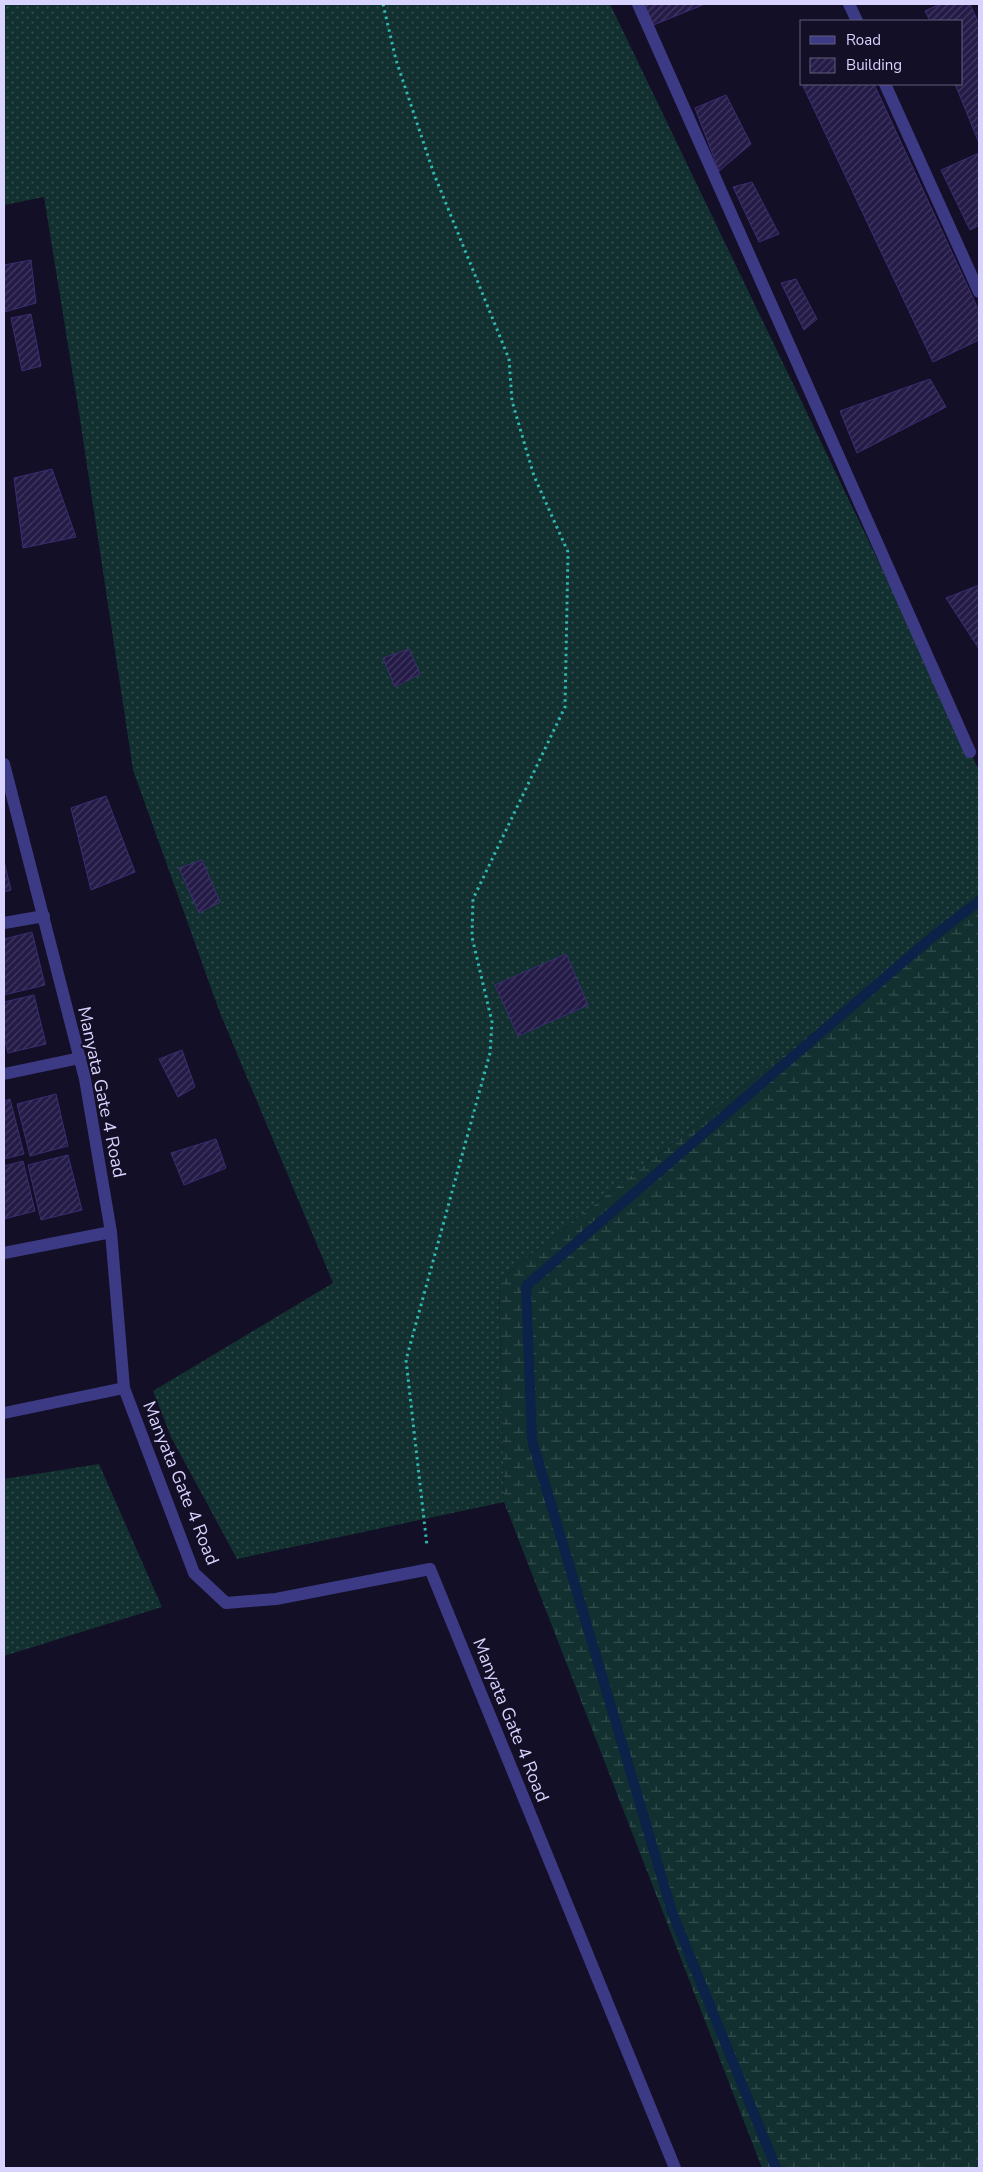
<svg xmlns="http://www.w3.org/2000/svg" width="983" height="2172" viewBox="0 0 983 2172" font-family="'Nunito Sans',sans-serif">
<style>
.grass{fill:url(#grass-dots)}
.wetland{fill:url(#wetland-marsh)}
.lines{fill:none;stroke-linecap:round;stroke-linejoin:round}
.stream{stroke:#0c2248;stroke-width:10}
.building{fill:url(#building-hatch);stroke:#3b2d73}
.path{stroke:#2fb8b0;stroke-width:3;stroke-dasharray:2.5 4;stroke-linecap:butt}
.minor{stroke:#3d3a85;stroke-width:12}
.labels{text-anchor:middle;stroke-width:4;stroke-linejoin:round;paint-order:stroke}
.street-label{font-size:18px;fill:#d9d4ff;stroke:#130f26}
</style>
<defs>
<pattern id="grass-dots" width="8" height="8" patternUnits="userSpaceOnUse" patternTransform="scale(1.25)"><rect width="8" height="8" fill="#12302f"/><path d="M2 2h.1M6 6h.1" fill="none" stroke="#344d4e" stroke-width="1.8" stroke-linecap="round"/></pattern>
<pattern id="wetland-marsh" width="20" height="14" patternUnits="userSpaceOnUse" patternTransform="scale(1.25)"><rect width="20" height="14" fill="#12302f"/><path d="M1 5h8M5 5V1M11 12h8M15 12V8" fill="none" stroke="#344d4e"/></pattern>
<pattern id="building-hatch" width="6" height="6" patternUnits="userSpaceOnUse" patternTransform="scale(1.25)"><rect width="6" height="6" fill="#241b47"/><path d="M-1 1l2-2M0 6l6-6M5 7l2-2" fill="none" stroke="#433b63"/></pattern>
</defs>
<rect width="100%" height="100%" fill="#130f26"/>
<!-- grass -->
<path class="grass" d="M4,4H610L979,770V901L499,1280L504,1502L237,1559L171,1437L153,1391L333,1283L220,1013L133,770L80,419L44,197L4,205Z
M99,1464L162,1607L4,1656V1479Z"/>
<!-- wetland -->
<path class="wetland" d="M979,901V2168H762L504,1502L499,1280Z"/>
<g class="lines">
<!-- stream -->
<path class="stream" d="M776,2168L672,1912L532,1440L526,1286L931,938L979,901"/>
</g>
<!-- building -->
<path class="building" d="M641,4H705L651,26Z
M940,4H970L979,24V143L955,84H962V21H930L925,11Z
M802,84H874L979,311V340L933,362Z
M726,95L751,144L719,171L695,108Z
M979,153V225L970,230L941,170Z
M752,182L779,234L759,242L733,187Z
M31,260L36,303L4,312V265Z
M796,279L817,319L804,330L781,283Z
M31,314L41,366L22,371L11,318Z
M930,379L946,407L857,453L840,411Z
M52,469L76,537L23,548L14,478Z
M979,585V649L946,598Z
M409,649L420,674L395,687L383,658Z
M106,796L135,872L91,890L71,808Z
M202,860L220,902L199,913L179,868Z
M4,861L11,890L4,892Z
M32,932L45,985L4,995V939Z
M566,954L588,1005L518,1036L495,985Z
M34,995L46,1044L8,1053L4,1037V1002Z
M182,1050L195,1087L178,1097L159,1059Z
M56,1094L68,1146L30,1156L17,1104Z
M10,1099L24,1154L4,1159V1101Z
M216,1139L226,1168L184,1185L171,1153Z
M68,1155L82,1210L41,1220L28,1165Z
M23,1161L35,1211L4,1219V1166Z"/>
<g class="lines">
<!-- path -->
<path class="path" d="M383,4L396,60L434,174L509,359L512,401L534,476L568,552L565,707L473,899L472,937L492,1022L490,1053L406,1360L427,1546"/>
<!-- minor -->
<path class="minor" d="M638,4L970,752
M849,4L857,21
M885,84L979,292
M4,764L85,1079L111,1232L124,1388L194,1573L226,1603L276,1599L430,1569L675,2168
M4,923L44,916
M4,1074L80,1058
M4,1253L111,1232
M4,1413L124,1388"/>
</g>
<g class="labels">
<!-- street labels -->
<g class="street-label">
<text transform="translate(102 1092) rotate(78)" y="6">Manyata Gate 4 Road</text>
<text transform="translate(181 1483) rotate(68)" y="6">Manyata Gate 4 Road</text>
<text transform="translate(511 1720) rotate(68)" y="6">Manyata Gate 4 Road</text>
</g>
</g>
<!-- border -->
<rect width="983" height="2172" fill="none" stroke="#d9d4ff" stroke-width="10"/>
<!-- legend -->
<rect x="800" y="20" width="162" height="65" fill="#130f26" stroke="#625e7d"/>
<rect x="810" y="36" width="25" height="8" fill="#3d3a85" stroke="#625e7d"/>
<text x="846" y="45" font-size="15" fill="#d9d4ff">Road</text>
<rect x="810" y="58" width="25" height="15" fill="url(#building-hatch)" stroke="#625e7d"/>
<text x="846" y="70" font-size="15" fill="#d9d4ff">Building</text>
</svg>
